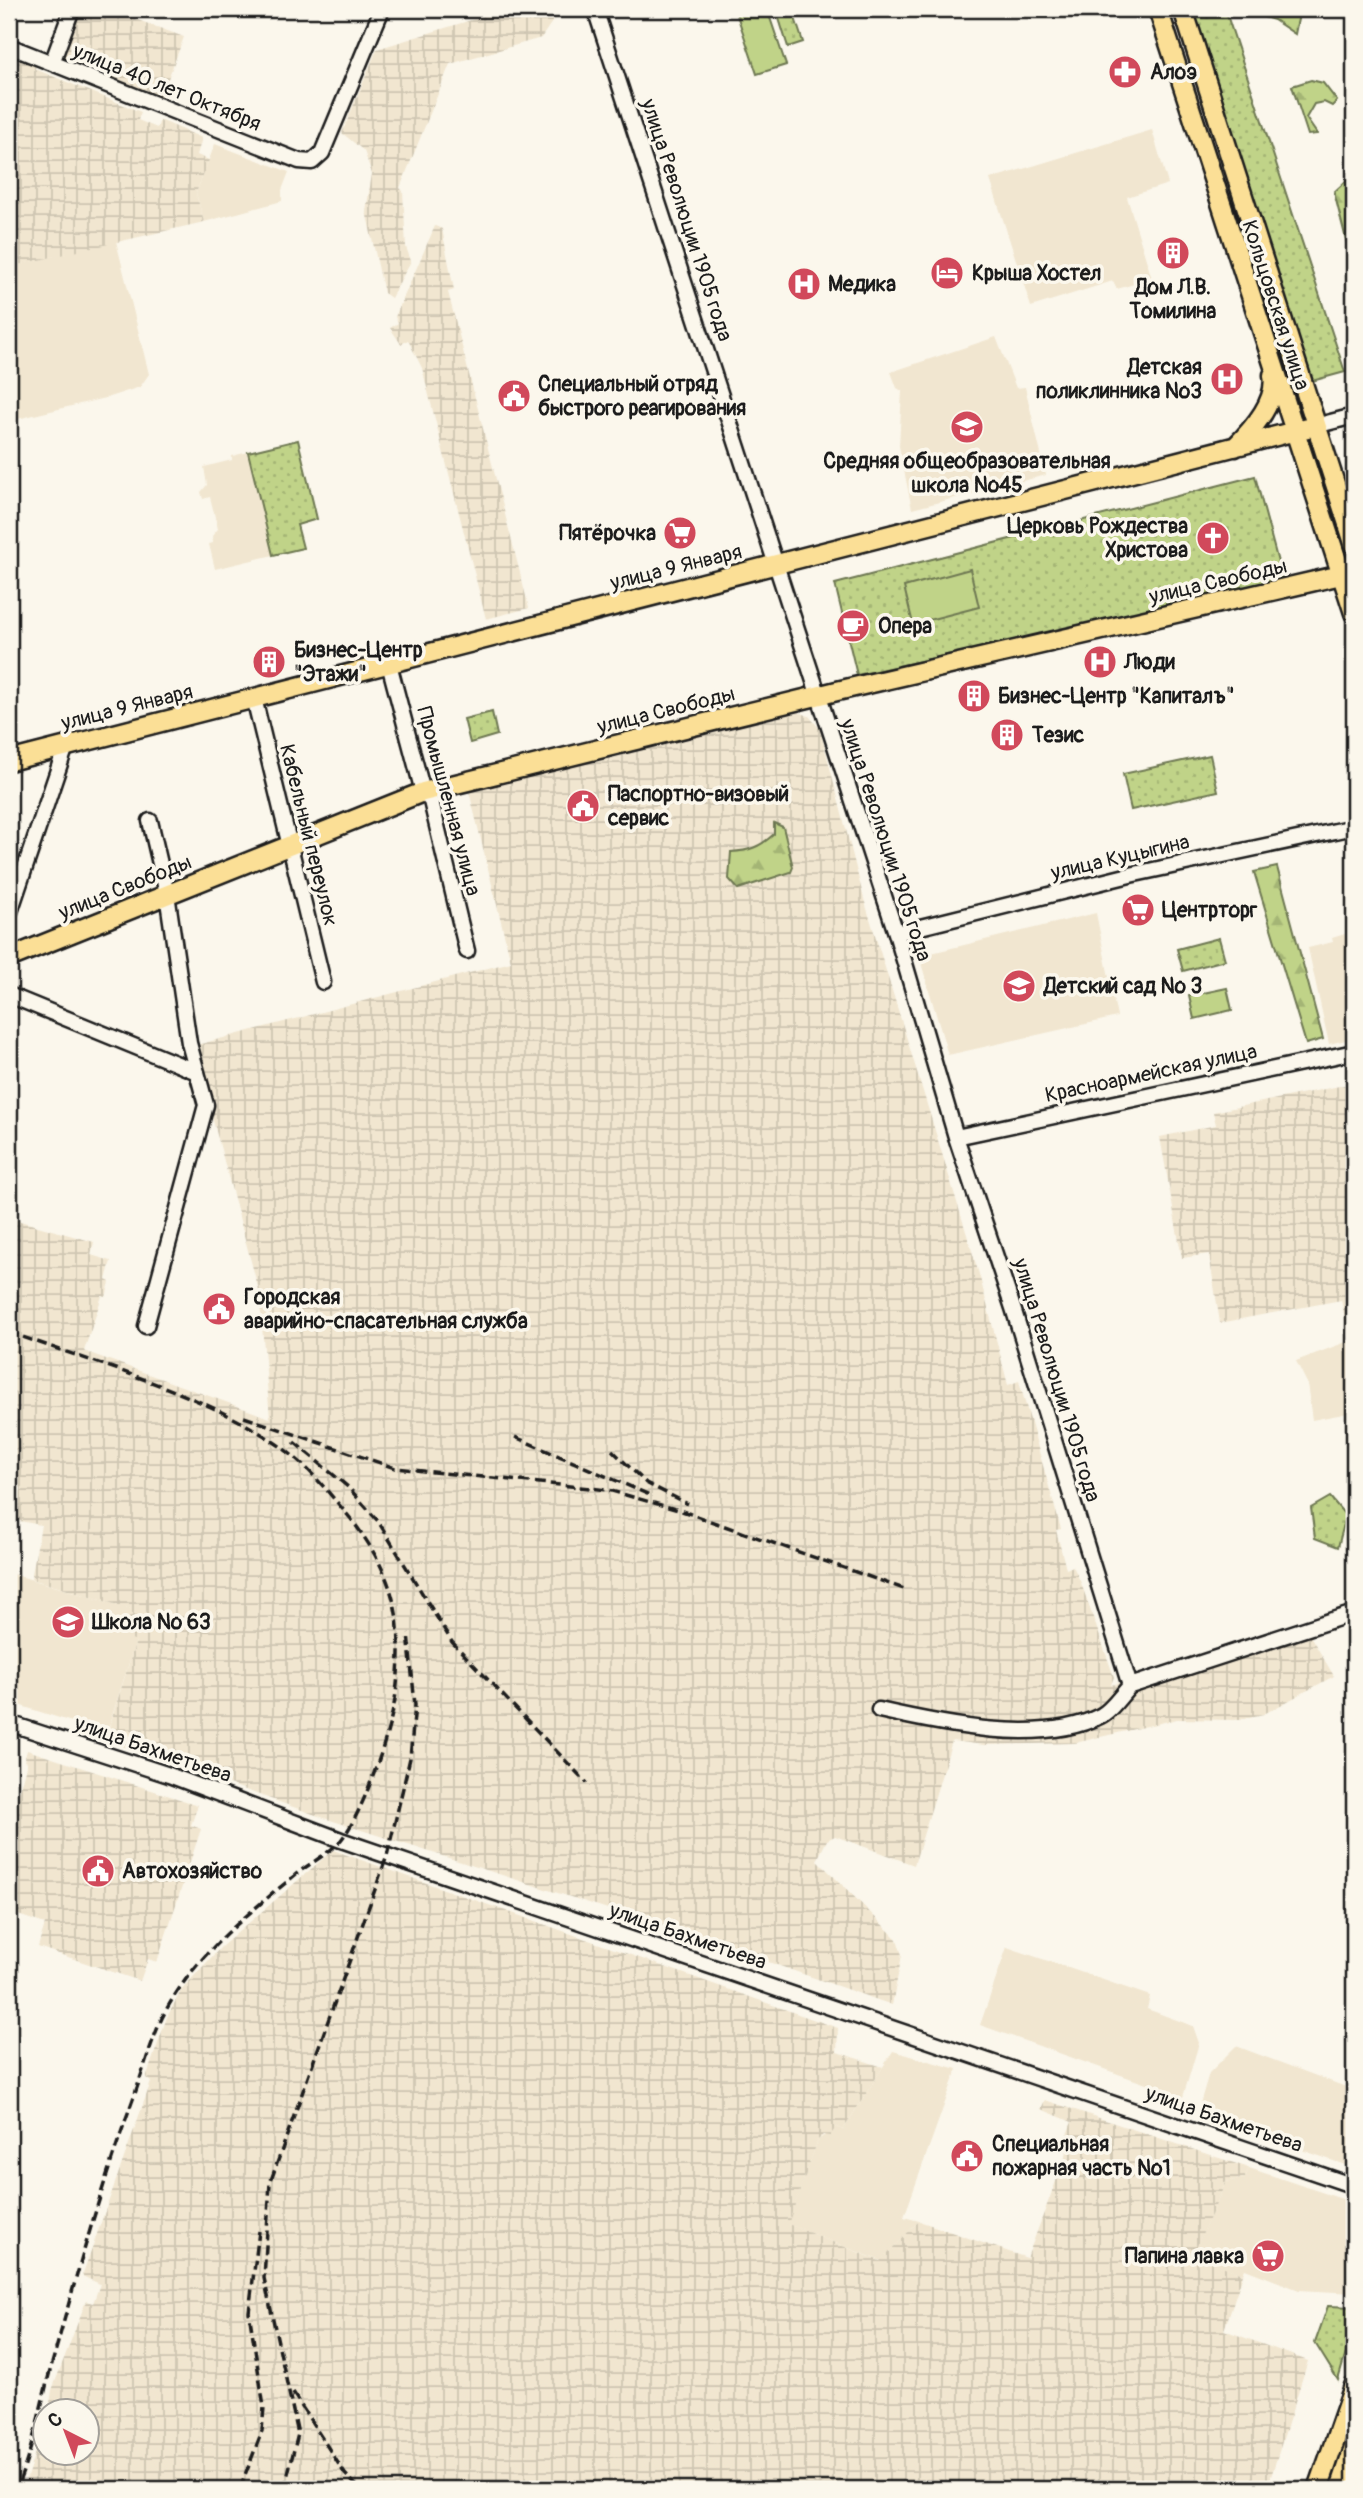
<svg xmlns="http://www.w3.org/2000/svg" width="1363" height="2498" viewBox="0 0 1363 2498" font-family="Pangolin,sans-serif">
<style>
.built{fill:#f1e6d0}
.industrial{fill:url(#industrial-grid)}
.grass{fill:url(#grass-dots);stroke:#6e7852;stroke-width:2}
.forest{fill:url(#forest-firs);stroke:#6e7852;stroke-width:2}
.pitch{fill:#c0d388;stroke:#6e7852;stroke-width:2}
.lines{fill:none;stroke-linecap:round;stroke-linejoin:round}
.minor-casing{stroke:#1c1c1c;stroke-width:19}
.major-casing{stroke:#1c1c1c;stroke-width:23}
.minor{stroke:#fbf7ec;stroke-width:14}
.major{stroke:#fbdf96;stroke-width:18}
.rail{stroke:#1c1c1c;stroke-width:3.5;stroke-dasharray:10 5;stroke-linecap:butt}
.labels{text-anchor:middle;stroke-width:7;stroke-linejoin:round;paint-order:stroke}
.poi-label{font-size:21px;font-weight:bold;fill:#1c1c1c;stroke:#fbf7ec;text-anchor:start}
.street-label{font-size:21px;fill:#1c1c1c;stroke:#fbf7ec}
</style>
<defs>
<pattern id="industrial-grid" width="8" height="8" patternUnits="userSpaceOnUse" patternTransform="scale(1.75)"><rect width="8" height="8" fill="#f1e6d0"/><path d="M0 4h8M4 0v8" fill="none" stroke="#cec5b2"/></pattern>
<pattern id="grass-dots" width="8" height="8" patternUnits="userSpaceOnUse" patternTransform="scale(1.75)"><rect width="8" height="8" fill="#c0d388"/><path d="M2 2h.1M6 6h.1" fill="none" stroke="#a4b575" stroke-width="1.8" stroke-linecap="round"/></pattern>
<pattern id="forest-firs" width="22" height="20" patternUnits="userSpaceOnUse" patternTransform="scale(1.75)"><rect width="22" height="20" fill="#c0d388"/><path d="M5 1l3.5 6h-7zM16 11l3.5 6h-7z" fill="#a4b575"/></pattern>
</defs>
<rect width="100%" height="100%" fill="#fbf7ec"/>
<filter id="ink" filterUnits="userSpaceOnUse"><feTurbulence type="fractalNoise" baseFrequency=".0143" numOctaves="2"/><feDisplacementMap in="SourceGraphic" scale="14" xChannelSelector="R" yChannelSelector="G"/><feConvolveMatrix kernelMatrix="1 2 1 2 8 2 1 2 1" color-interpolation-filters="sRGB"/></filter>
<g filter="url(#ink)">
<!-- built -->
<path class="built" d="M1152,130L1168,184L1127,197L1152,279L1117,289L1113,281L1031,307L990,179Z
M215,144L289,172L282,190V201L204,222L196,193Z
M116,241L149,374L140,387L109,397L9,421V267Z
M996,337L1016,388L1025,387L1046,475L912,509L899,446L902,391L897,388L891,372Z
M298,440L317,519L297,525L303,548L215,569L209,544L213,543L212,536L218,529L210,497L203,499L201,492L207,485L204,467L232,460V456Z
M1096,913L1117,1017L948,1055L919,956Z
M1345,934L1354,968V1038L1329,1044L1308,948L1333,942L1332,938Z
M1354,1339V1412L1312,1420L1307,1383L1296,1361Z
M9,1573L132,1609L136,1641L108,1729L98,1726L97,1730L9,1702Z
M1007,1947L1150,1996L1147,2009L1193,2026L1199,2043L1183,2097L980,2025Z
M1236,2046L1354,2090V2168L1197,2114L1209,2073Z
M893,2051L957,2069L904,2217L919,2221L881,2261L787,2224L818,2140L836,2127L843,2130Z
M1249,2168L1354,2203V2293L1299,2290L1245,2269L1243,2274L1192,2256L1226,2182L1245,2178Z"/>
<!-- industrial -->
<path class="industrial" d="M79,9H108L184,37L161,97L61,59Z
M507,9H561L541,38L450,64L400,188L403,191L406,247L411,261L391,298L384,293L366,211L372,174L364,151L342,133L377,49Z
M9,54L36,64L35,69L141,112L138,120L157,128L160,120L202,138L197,155L209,160L196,193L204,222L9,267Z
M435,226L442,229L454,290L448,292L529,608L486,619L422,368L408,340L401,344L390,328L398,323L395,317Z
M791,709L809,716L820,729L864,899L979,1274L1008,1385L1019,1381L1061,1529L1056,1530L1066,1569L1073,1566L1081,1583L1114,1677L1111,1685L1309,1634L1334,1676L1264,1714L1235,1720L1177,1719L1075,1743L984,1745L952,1741L914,1865L835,1836L827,1840L817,1860L897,1939L902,1955L892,2005L714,1943L327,1819L105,1740L136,1641L125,1636L131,1609L31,1579L41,1525L14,1520L21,1488L9,1484V1227L13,1219L94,1242L91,1255L111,1261L106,1280L110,1282L106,1297L102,1296L84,1351L270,1418L259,1291L193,1046L511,962L467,783Z
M1354,1083V1339L1350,1341L1341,1300L1220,1323L1209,1254L1182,1258L1160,1137L1216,1125L1213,1112L1223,1110Z
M27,1750L198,1805L191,1825L201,1829L157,1962L148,1959L140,1981L38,1947L45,1924L9,1912V1831L27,1762L24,1761Z
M333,1850L838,2028L837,2052L883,2067L843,2130L836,2127L830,2136L823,2135L818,2140L788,2224L880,2261L919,2221L1027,2258L1067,2152L1061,2149L1072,2122L1041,2109L1045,2100L1249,2168L1245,2178L1226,2182L1193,2255L1243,2274L1224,2330L1308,2361L1267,2489H23L45,2422L46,2452H88V2410H49L52,2390L86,2301L93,2303L100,2284L82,2276L151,2082L146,2078L167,2017L182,1989L221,1947Z"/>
<!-- grass -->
<path class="grass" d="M776,9H792L803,42L788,47Z
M1191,9H1225L1345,372L1312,381Z
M298,440L317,519L297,525L303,548L273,555L248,452Z
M1255,476L1283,581L857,675L835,584Z
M492,712L497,735L470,743L464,719Z
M1210,755L1218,791L1131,810L1123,774Z
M1219,938L1225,960L1183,971L1177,949Z
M1330,1497L1346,1516L1338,1547L1315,1538L1311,1508Z
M1328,2306L1354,2307V2326L1338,2380L1315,2343Z"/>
<!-- forest -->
<path class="forest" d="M1263,9H1300L1295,34L1274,20L1264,17Z
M1311,80L1323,83L1337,101L1332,106L1324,102L1314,104L1306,118L1317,134L1308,135L1292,86Z
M1347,180H1354V250L1349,251L1334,192Z
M774,823L783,827L793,867L791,872L738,889L729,879L731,852C749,851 760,847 774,834Z
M1277,867L1323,1039L1306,1044L1254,872Z"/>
<!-- pitch -->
<path class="pitch" d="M735,9H767L786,65L757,74Z
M970,569L979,607L913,624L904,587Z
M1227,988L1232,1010L1194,1019L1189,996Z"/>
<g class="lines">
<defs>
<path id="minor" d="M595,9L896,933L956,1137L1013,1308L1130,1686
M9,46L299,161L312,162L322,153L382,9
M52,63L72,9
M1315,426L1354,416
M389,664L423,792L431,801L467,951
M254,698L323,982
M9,915L66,746
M896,933L1130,875L1354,827
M9,995L197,1072
M956,1137L1354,1052
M146,1326L206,1105L189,1043L167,894L150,821
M1130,1686L1354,1613
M879,1710C941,1724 1041,1746 1100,1716C1111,1711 1121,1695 1130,1686
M9,1723L169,1775L341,1840L1354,2186"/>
<path id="major" d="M1158,9L1354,613
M1183,9L1354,543
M1235,447C1252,430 1278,401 1273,375
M9,761L1315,426
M9,958L423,792L837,691L1354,572
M1318,2489L1354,2386
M1340,2489L1354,2448"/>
</defs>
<!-- minor casing -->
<use href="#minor" class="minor-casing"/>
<!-- major casing -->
<use href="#major" class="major-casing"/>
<!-- minor -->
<use href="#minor" class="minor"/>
<!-- major -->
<use href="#major" class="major"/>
<!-- rail -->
<path class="rail" d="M9,1332C96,1364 233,1401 301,1463C319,1480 335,1500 351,1519C395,1576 405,1622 396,1693C391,1730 364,1812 341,1840C329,1854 308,1864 294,1876C244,1917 191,1959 162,2018C150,2044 142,2075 132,2102C100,2189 76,2278 51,2367C40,2408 33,2450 16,2489
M244,1417L395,1468L608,1490L682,1511L904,1589
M515,1437L652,1496
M294,1442L348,1487L378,1521L452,1642L587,1783
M612,1450L646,1483L688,1504
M293,2393L345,2474L360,2489
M240,2489L262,2431L264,2407L249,2312L259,2231
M284,2489L298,2434L264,2278L270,2183L387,1856L410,1758L415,1705L408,1633"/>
</g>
</g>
<!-- icons -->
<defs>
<symbol id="pharmacy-disc" viewBox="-11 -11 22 22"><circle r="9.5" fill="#d1495b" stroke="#fbf7ec"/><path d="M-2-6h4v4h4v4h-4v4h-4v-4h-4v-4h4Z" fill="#fff"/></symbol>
<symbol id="building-disc" viewBox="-11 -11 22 22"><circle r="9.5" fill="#d1495b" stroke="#fbf7ec"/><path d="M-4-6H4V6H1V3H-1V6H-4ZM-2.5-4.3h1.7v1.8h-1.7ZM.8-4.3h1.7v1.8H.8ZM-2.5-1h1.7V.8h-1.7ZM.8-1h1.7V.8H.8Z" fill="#fff"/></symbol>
<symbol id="hotel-disc" viewBox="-11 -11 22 22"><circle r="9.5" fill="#d1495b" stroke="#fbf7ec"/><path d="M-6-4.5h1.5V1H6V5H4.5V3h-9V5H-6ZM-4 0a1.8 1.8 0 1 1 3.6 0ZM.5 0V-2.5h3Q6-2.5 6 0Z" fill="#fff"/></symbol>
<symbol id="hospital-disc" viewBox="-11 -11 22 22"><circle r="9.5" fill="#d1495b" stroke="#fbf7ec"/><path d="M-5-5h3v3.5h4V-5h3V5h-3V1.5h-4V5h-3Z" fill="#fff"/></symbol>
<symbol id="civic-disc" viewBox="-11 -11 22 22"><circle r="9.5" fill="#d1495b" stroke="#fbf7ec"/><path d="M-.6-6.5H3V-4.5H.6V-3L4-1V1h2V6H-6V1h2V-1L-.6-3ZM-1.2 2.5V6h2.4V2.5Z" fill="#fff"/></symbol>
<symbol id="school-disc" viewBox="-11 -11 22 22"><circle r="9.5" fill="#d1495b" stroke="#fbf7ec"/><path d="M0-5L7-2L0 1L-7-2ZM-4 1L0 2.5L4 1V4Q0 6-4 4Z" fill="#fff"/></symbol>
<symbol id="supermarket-disc" viewBox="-11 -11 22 22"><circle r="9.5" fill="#d1495b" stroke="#fbf7ec"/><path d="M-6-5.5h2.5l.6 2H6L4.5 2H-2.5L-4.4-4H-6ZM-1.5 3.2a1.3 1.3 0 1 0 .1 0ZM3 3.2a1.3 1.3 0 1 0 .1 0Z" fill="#fff"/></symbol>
<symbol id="church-disc" viewBox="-11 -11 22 22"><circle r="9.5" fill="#d1495b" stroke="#fbf7ec"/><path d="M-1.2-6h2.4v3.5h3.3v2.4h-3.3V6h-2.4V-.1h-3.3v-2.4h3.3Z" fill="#fff"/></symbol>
<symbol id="cafe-disc" viewBox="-11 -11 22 22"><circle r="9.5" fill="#d1495b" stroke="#fbf7ec"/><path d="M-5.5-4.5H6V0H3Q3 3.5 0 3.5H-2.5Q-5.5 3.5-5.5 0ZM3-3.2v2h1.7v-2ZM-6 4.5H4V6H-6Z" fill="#fff"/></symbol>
</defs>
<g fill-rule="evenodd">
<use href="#pharmacy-disc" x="1106" y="53" width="38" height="38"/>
<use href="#building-disc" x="1154" y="234" width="38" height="38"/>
<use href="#hotel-disc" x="928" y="254" width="38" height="38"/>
<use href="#hospital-disc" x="785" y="265" width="38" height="38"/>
<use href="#hospital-disc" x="1208" y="360" width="38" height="38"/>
<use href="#civic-disc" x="495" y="377" width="38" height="38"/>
<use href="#school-disc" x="948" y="408" width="38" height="38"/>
<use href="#supermarket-disc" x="661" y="514" width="38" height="38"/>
<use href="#church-disc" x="1194" y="519" width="38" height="38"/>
<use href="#cafe-disc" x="834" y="607" width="38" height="38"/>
<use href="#building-disc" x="250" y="643" width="38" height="38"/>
<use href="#hospital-disc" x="1081" y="643" width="38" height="38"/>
<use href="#building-disc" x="955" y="677" width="38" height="38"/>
<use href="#building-disc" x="988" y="716" width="38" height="38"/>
<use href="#civic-disc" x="564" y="787" width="38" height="38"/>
<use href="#supermarket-disc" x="1119" y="891" width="38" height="38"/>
<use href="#school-disc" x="1000" y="967" width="38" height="38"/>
<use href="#civic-disc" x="200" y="1290" width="38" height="38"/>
<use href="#school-disc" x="49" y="1603" width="38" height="38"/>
<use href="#civic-disc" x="79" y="1852" width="38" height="38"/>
<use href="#civic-disc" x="948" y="2137" width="38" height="38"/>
<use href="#supermarket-disc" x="1249" y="2237" width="38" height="38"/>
</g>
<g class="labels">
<!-- poi labels -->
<g class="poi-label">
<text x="1150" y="79">Алоэ</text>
<text x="972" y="280">Крыша Хостел</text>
<text x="828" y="291">Медика</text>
<text x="1173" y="294" text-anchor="middle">Дом Л.В.<tspan x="1173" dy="24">Томилина</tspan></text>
<text x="1202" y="374" text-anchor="end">Детская<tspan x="1202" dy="24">поликлинника №3</tspan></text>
<text x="538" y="391">Специальный отряд<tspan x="538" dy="24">быстрого реагирования</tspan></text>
<text x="967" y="468" text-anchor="middle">Средняя общеобразовательная<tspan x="967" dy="24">школа №45</tspan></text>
<text x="1188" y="533" text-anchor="end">Церковь Рождества<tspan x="1188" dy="24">Христова</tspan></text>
<text x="656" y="540" text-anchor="end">Пятёрочка</text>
<text x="878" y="633">Опера</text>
<text x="294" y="657">Бизнес-Центр<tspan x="294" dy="24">"Этажи"</tspan></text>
<text x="1124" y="669">Люди</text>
<text x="998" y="703">Бизнес-Центр "Капиталъ"</text>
<text x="1032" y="742">Тезис</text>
<text x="608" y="801">Паспортно-визовый<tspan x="608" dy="24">сервис</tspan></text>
<text x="1162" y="917">Центрторг</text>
<text x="1044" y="993">Детский сад № 3</text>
<text x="244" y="1304">Городская<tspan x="244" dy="24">аварийно-спасательная служба</tspan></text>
<text x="92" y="1629">Школа № 63</text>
<text x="122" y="1878">Автохозяйство</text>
<text x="992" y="2151">Специальная<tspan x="992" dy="24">пожарная часть №1</tspan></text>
<text x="1244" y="2263" text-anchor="end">Папина лавка</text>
</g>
<!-- street labels -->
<g class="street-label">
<text transform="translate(167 87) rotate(22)" y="7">улица 40 лет Октября</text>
<text transform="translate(687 220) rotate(72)" y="7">улица Революции 1905 года</text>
<text transform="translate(1276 305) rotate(72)" y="7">Кольцовская улица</text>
<text transform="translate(676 567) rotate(-14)" y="7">улица 9 Января</text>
<text transform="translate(1218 581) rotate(-13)" y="7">улица Свободы</text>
<text transform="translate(127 707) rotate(-14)" y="7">улица 9 Января</text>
<text transform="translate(666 710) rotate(-14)" y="7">улица Свободы</text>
<text transform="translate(449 801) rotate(75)" y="7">Промышленная улица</text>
<text transform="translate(309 835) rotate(76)" y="7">Кабельный переулок</text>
<text transform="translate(886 840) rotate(72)" y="7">улица Революции 1905 года</text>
<text transform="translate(1120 857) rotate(-13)" y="7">улица Куцыгина</text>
<text transform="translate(125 887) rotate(-22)" y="7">улица Свободы</text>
<text transform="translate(1151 1073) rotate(-12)" y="7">Красноармейская улица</text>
<text transform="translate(1057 1380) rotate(73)" y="7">улица Революции 1905 года</text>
<text transform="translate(153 1749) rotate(19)" y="7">улица Бахметьева</text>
<text transform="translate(688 1936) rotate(19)" y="7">улица Бахметьева</text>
<text transform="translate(1224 2119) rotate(19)" y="7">улица Бахметьева</text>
</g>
</g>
<!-- margin -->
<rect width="1363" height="2498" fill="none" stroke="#fbf7ec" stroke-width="35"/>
<rect x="18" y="18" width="1328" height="2463" fill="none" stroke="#1c1c1c" stroke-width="2.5" filter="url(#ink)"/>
<!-- north arrow -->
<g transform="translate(66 2432) rotate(318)"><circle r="33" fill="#fbf7ec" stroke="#a29f99" stroke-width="2"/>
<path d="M0-5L12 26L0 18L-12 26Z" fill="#d1495b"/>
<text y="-10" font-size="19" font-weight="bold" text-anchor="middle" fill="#1c1c1c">С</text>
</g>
</svg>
